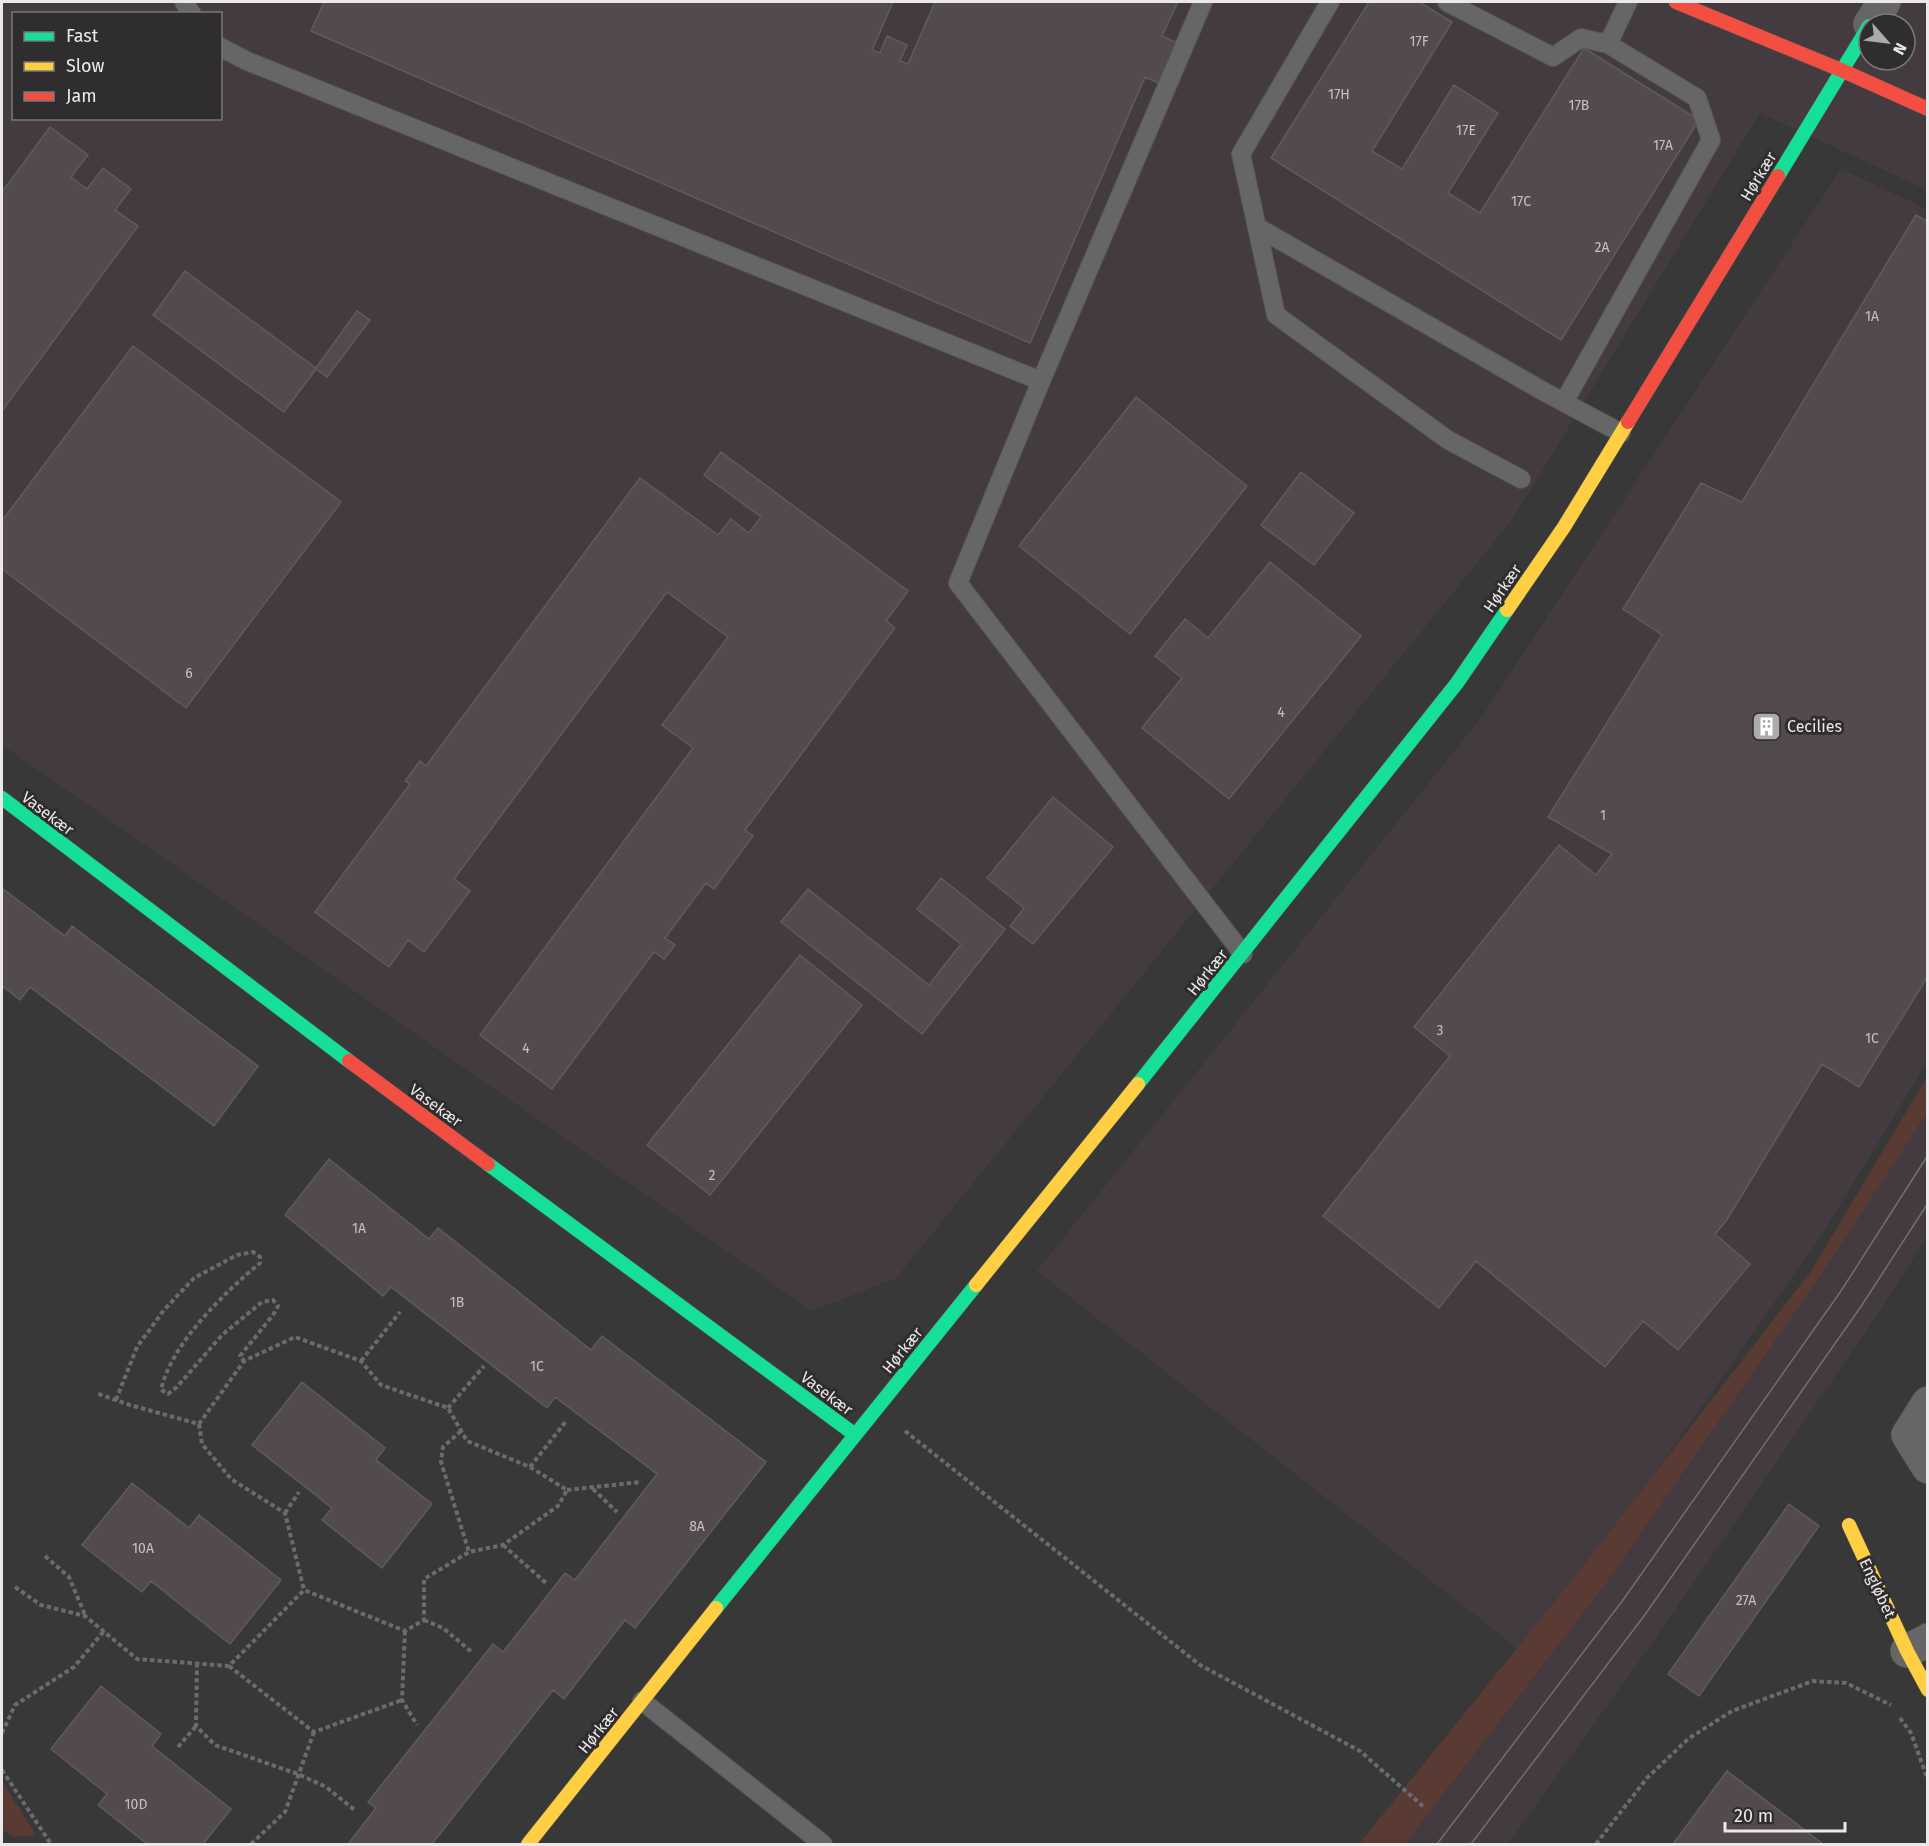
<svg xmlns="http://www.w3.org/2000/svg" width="1929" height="1846" viewBox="0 0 1929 1846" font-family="'Fira Sans',sans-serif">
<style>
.built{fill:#433b40;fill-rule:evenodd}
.green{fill:#593b34}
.building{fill:#534a4b;stroke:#5d5c5c;stroke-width:1.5}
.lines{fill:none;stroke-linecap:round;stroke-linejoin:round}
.lane-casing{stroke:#545454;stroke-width:20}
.street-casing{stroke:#545454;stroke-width:34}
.fast-casing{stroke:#545454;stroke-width:15}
.slow-casing{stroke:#545454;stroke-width:15}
.jam-casing{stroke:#545454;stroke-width:15}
.path{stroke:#6c6b6c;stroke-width:4;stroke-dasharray:4.5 3;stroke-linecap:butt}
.lane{stroke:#676667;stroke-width:18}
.street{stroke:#676667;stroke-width:33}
.fast{stroke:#16e098;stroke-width:14}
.slow{stroke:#ffcf43;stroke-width:14}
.jam{stroke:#f24e42;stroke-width:14}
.tram{stroke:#706f70;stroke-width:1.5}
.labels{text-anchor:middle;stroke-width:6;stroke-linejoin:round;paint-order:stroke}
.number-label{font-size:14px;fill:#c4c0c2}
.street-label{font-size:16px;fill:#eae8e9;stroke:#2f2d2e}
.poi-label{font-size:16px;fill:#eae8e9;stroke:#2f2d2e;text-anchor:start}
</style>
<rect width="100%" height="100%" fill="#383838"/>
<!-- built -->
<path class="built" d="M2,2H1927V190L1760,113L1512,520L896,1278L812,1311L2,745ZM14,14H220V118H14ZM1869,24H1905V60H1869Z
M1841,169L1927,209V1062L1823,1233L1527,1656L1037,1271L1481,718Z
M1927,1113V1237L1877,1315L1662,1629L1508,1844H1405L1604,1586L1820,1277Z"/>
<!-- green -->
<path class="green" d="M1927,1077V1113L1820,1277L1604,1586L1405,1844H1359L1581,1569L1811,1271Z
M2,1781L36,1835L15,1837L2,1830Z"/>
<!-- building -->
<path class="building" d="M324,2H893L872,50L880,53L887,36L907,45L900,61L908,64L935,2H1178L1162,36L1179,44L1161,84L1145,77L1030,343L311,31Z
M1369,2H1419L1452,22L1372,151L1402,169L1454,85L1498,113L1448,193L1480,213L1584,48L1699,120L1561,340L1271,158Z
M50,127L88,155L71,177L87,189L103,168L131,189L115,210L138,226L2,411V192Z
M1916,215L1928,222V976L1859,1087L1822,1064L1726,1221L1715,1234L1750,1264L1678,1350L1643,1321L1605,1367L1476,1261L1439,1308L1323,1216L1450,1056L1414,1027L1559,845L1596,875L1612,854L1548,817L1662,635L1623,609L1701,483L1742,502Z
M185,271L316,368L357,311L370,320L327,377L316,369L284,412L153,315Z
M133,346L341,502L186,708L2,569V521Z
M1136,397L1247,486L1130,634L1019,546Z
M721,452L908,591L886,621L895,628L745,830L753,836L714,889L706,883L665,938L675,945L664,959L654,952L552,1089L480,1035L693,748L662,725L728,637L667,592L454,879L470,891L424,952L408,940L389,967L315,912L410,784L405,781L420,761L426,766L640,478L718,535L731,519L749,533L761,517L704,475Z
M1301,472L1354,513L1314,565L1261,525Z
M1270,562L1361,636L1229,799L1142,728L1182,678L1155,656L1185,619L1208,638Z
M1053,797L1113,847L1033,944L1010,926L1024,908L987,878Z
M941,878L1005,929L922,1034L781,922L808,889L929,985L961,944L917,909Z
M2,888L65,936L72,926L258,1066L214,1126L30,987L20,1000L2,986Z
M800,955L862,1005L710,1195L647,1145Z
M329,1159L429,1239L438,1228L591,1350L602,1336L766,1462L635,1628L625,1620L564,1699L553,1690L432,1844H348L376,1808L368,1802L493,1644L503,1652L565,1573L575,1580L657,1474L555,1397L547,1408L391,1287L383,1296L285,1215Z
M302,1382L385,1448L376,1460L432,1504L382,1568L322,1520L332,1508L252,1445Z
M132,1483L189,1528L199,1515L281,1580L230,1644L151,1581L142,1592L82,1545Z
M1789,1504L1819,1526L1699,1696L1668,1674Z
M101,1686L161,1734L152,1746L231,1809L203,1844H147L98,1805L107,1794L51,1749Z
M1727,1771L1823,1844H1673Z"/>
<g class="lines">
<defs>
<path id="lane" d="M184,2L192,14
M1203,2L1041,381L958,583L1243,954
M1330,2L1241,154L1276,315L1448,440L1521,479
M1447,2L1553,57L1581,38L1608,44
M220,47L247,61L1041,381
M1257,227L1541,390L1621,433
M1564,402L1711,140L1697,98L1608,44L1628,2
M642,1701L823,1844"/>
<path id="street" d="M1870,24L1884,2
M1928,1403L1908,1435L1928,1467
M1907,1651L1928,1640"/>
<path id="fast" d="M1778,176L1869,26
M2,798L349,1061
M1138,1084L1457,683L1507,610
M488,1164L854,1434
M716,1608L976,1285"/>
<path id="slow" d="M1507,610L1564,527L1628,422
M976,1285L1138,1084
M1849,1525L1907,1651L1928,1690
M528,1844L716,1608"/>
<path id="jam" d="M1676,2L1841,70L1928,109
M1628,422L1778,176
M349,1061L488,1164"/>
</defs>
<!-- lane casing -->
<use href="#lane" class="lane-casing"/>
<!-- street casing -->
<use href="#street" class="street-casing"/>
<!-- fast casing -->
<use href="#fast" class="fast-casing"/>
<!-- slow casing -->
<use href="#slow" class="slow-casing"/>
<!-- jam casing -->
<use href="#jam" class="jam-casing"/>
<!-- path -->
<path class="path" d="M361,1361L400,1312
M116,1400L137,1347L164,1310L194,1278L237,1255L253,1252L260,1257V1263C224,1293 171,1344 161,1390L168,1394L177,1387L222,1335L262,1302L273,1300L278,1306L273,1315L240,1356L244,1361
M448,1408L484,1366
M199,1424L202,1444L231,1479L285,1513L304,1590
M461,1431L443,1447L441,1462L469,1552
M905,1431L1200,1665L1360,1751L1425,1808
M530,1467L567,1420
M593,1489L617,1512
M567,1490L641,1482
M285,1513L299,1492
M503,1545L546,1583
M45,1556L69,1577L85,1615
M15,1587L41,1605L85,1616L137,1659L229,1666L304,1590L405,1631L424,1620V1579L469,1552L503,1545L558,1506L567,1490L530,1467L467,1441L448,1408L381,1385L361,1361L295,1337L244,1361L199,1424L130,1405L96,1393
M424,1620L443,1628L473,1653
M405,1631L402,1700L417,1725
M197,1663L196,1726L215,1745L298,1774L326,1787L356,1811
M229,1666L314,1732L402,1700
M1900,1718L1911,1733L1928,1780
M2,1733L15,1705L74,1667L104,1631
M178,1747L196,1726
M2,1770L51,1844
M251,1844L285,1812L314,1732
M1596,1844L1647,1778L1688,1739L1732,1711L1813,1681L1846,1683L1891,1705"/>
<!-- lane -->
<use href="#lane" class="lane"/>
<!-- street -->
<use href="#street" class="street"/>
<!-- fast -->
<use href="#fast" class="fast"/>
<!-- slow -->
<use href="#slow" class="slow"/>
<!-- jam -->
<use href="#jam" class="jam"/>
<!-- tram -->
<path class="tram" d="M1437,1844L1623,1600L1841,1291L1928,1155
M1471,1844L1644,1616L1862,1305L1928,1203"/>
</g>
<!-- icons -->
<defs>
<symbol id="building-square" viewBox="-11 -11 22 22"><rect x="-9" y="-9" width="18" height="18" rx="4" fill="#acaaab" stroke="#2f2d2e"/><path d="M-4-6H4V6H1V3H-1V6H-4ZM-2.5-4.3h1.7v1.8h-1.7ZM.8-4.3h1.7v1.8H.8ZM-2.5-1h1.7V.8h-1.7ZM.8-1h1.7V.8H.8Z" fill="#fff"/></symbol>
</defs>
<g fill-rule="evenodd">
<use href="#building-square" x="1750" y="710" width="33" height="33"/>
</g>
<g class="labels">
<!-- number labels -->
<g class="number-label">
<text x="1419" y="46">17F</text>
<text x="1339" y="99">17H</text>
<text x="1579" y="110">17B</text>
<text x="1466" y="135">17E</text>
<text x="1663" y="150">17A</text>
<text x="1521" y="206">17C</text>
<text x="1602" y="252">2A</text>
<text x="1872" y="321">1A</text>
<text x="189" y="678">6</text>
<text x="1281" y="717">4</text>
<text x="1603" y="820">1</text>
<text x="1440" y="1035">3</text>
<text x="1872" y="1043">1C</text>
<text x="526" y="1053">4</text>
<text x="712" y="1180">2</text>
<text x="359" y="1233">1A</text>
<text x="457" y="1307">1B</text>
<text x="537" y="1371">1C</text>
<text x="697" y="1531">8A</text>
<text x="143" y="1553">10A</text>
<text x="1746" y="1605">27A</text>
<text x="136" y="1809">10D</text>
</g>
<!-- street labels -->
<g class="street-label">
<text transform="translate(1758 176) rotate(-59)" y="6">Hørkær</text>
<text transform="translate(1502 588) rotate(-56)" y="6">Hørkær</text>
<text transform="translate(48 813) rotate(37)" y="6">Vasekær</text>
<text transform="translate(1207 972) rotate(-51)" y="6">Hørkær</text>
<text transform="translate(436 1105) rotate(36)" y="6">Vasekær</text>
<text transform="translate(902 1350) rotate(-51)" y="6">Hørkær</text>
<text transform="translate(827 1393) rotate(37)" y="6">Vasekær</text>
<text transform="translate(1878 1588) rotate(65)" y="6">Engløbet</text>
<text transform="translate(598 1730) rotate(-51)" y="6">Hørkær</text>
</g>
<!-- poi labels -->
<g class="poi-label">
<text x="1787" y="732">Cecilies</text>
</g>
</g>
<!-- border -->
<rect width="1929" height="1846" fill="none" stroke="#eae8e9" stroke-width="6"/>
<!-- legend -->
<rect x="12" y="12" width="210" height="108" fill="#2f2d2e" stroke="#7a7879" stroke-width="1.5"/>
<rect x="24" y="32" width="30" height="9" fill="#16e098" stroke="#7a7879" stroke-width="1.5"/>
<text x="66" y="42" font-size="18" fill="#eae8e9">Fast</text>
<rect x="24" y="62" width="30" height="9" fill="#ffcf43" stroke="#7a7879" stroke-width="1.5"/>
<text x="66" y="72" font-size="18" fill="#eae8e9">Slow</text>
<rect x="24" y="92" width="30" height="9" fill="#f24e42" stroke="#7a7879" stroke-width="1.5"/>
<text x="66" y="102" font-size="18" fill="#eae8e9">Jam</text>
<!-- north arrow -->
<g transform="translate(1887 42) rotate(118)"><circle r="28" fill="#2f2d2e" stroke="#7a7879" stroke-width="1.5"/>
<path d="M0-4.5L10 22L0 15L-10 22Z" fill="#acaaab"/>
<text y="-9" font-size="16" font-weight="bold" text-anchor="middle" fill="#eae8e9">N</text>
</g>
<!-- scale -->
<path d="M1725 1822v9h120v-9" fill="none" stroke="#eae8e9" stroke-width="3"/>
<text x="1734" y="1822" font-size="18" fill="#eae8e9" stroke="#2f2d2e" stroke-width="4.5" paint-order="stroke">20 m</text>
</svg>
